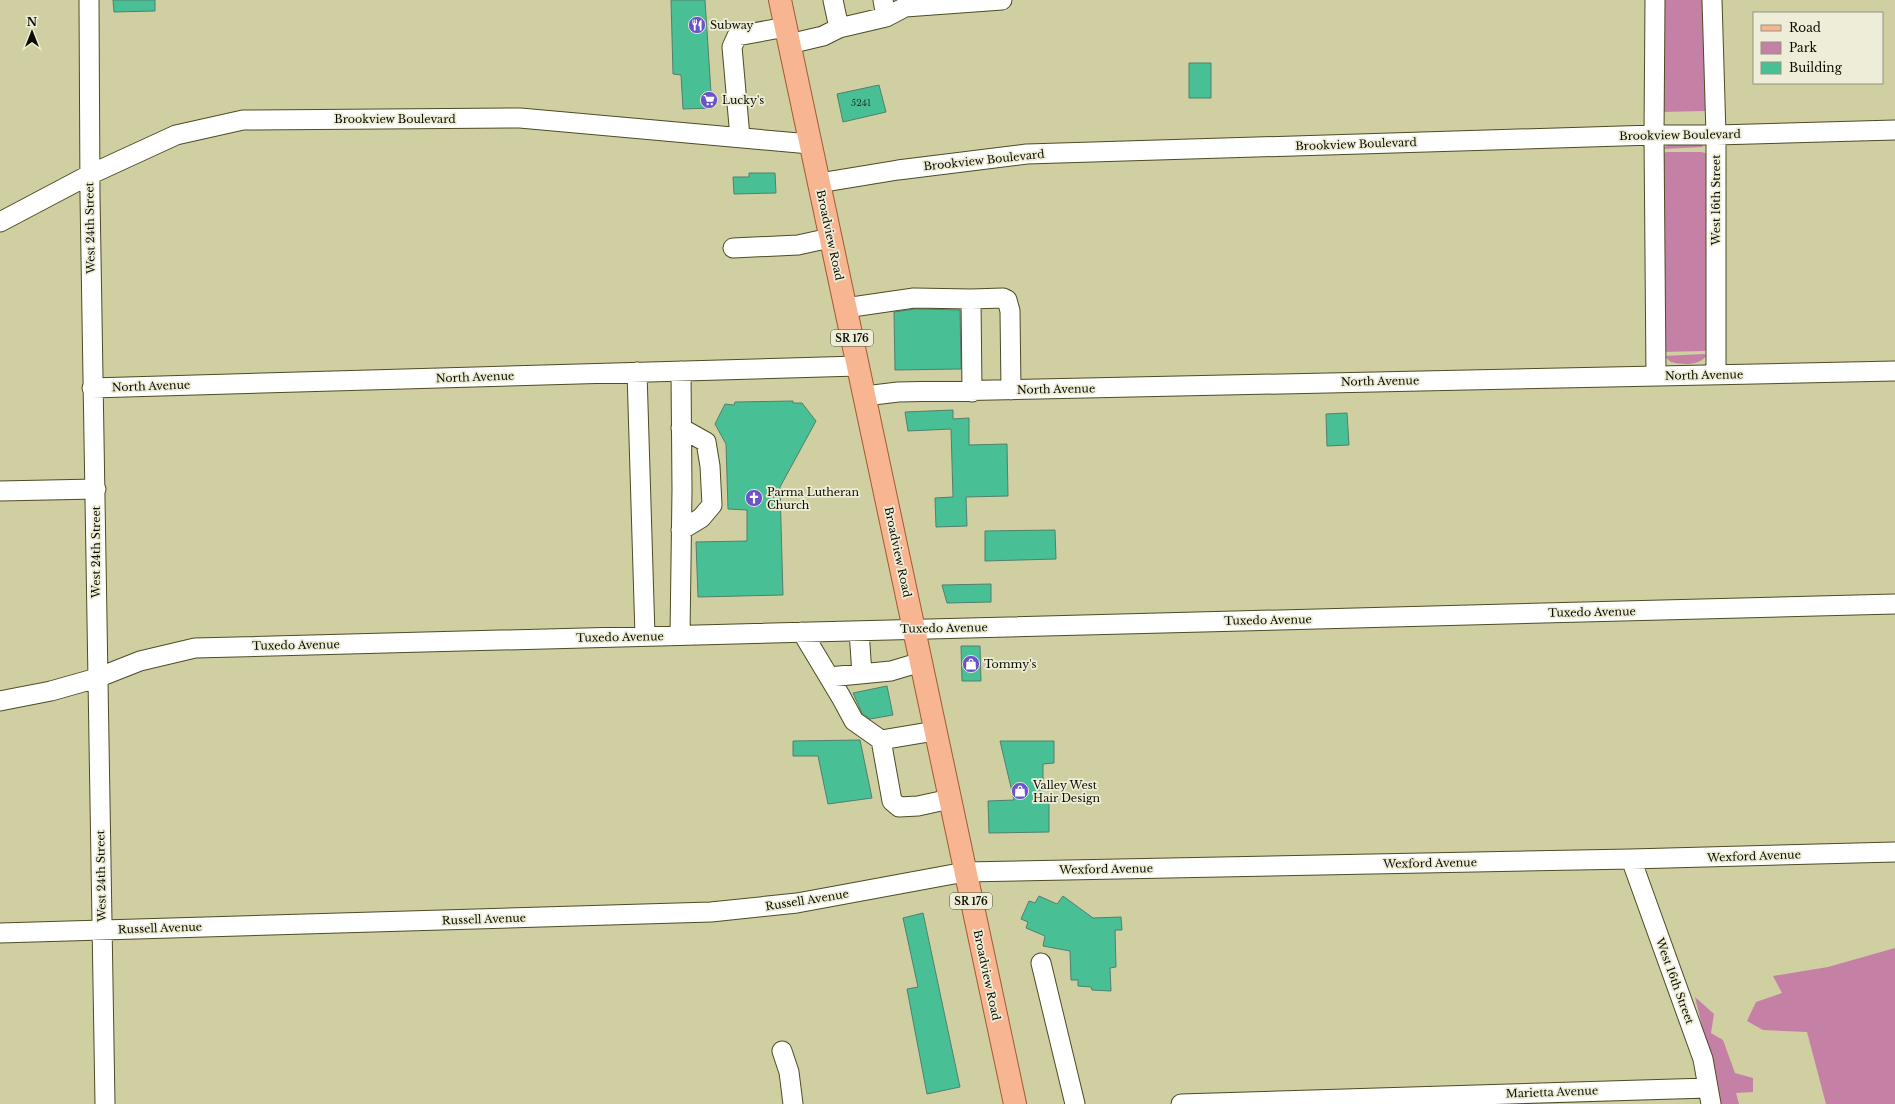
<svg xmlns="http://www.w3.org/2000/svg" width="1895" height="1104" viewBox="0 0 1895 1104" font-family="'Libre Baskerville',serif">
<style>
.green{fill:#c581a5}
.building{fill:#49bf96;stroke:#51806d}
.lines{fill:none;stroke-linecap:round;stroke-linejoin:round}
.minor-casing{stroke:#4d4c23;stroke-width:21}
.major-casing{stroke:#a25a30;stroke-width:24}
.minor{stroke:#fff;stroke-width:19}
.major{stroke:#f7b592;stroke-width:22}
.labels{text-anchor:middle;stroke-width:3.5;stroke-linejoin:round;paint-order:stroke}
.number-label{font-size:9px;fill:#1d3a26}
.shield{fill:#eeeed8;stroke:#515042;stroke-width:1}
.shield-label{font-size:10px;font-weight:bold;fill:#0e0d01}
.poi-label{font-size:11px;fill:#0e0d01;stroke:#eeeed8;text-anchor:start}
.street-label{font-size:11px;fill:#0e0d01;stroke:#eeeed8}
</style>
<rect width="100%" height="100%" fill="#cfcfa2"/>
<!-- green -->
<path class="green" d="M1659,0H1705L1706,111L1661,112Z
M1668,144H1701L1703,147L1663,149Z
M1666,152H1701L1706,153L1707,156L1708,350L1704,351L1663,352L1662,154Z
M1704,354L1707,355C1700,366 1682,365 1671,362L1664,356Z
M1895,948V1104H1826L1807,1032L1763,1030L1747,1021L1756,1002L1782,993L1773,976L1828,967Z
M1695,997L1714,1014L1711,1033L1723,1040L1735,1073L1753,1078V1092L1736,1093L1739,1104H1721Z"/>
<!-- building -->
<path class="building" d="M113,0H155V11L114,12Z
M671,0H705L712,108L683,109L681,75L673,74Z
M1189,63H1211V98H1189Z
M879,85L886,112L843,122L837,94Z
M749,173H775L776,193L734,194L733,177H749Z
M915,309L960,310L961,369L895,370L894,312Z
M793,401V403H802L816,421L780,487L783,595L698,597L696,542L747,541V510L728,509L726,444L715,424L725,404L734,405L735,402Z
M953,410V419L969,418V445L1007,444L1008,496L966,497L967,526L936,527L935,498L953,497L951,429L908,431L905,412Z
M1347,413L1349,445L1327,446L1326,414Z
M1055,530L1056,559L985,561V531Z
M991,584V602L947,603L942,585Z
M961,646H980L981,681H962Z
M887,686L893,715L870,719L862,713L853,693Z
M860,740L872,798L828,804L818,756H793V741Z
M1000,741H1054V763L1043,764V800H1049V832L989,833L988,801L1014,800Z
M1039,896L1057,904L1063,896L1093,918L1121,917L1122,930H1115L1116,967L1110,968L1111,991L1092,990L1091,987L1078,986V980H1071L1070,951L1043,946L1045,936L1026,928L1028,922L1021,919L1029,901L1035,903Z
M923,913L960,1087L927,1094L907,989L918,987L903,918Z"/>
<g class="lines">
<defs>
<path id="minor" d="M89,0L90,196L105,1104
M1655,0L1654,135L1656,375
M1712,0L1716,135V375
M886,17L905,7L1002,0
M839,28L886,17L883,0
M789,44L823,36L839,28L833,0
M740,137L732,47L737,36L786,27
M819,183L898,170L1027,154L1654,135H1716L1895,130
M0,222L89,175L176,135L243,120L520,118L810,144
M733,248L798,245L830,238
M971,299L1003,298L1007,300L1010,311L1011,390
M845,308L914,298L971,299L972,392
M637,372L645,636
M92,388L858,366
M865,396L898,392L1895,371
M681,428L706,442L710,466L712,505L701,518L681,530
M0,491L96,489
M859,631L862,674
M802,632L841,697L854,721L881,740L892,801L899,807L918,806L950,799
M680,635L682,490L681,371
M829,677L891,671L921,662
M0,701L51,691L97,678L140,661L195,648L1895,604
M881,740L935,731
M1631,859L1703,1059L1711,1104
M0,933L711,912L797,903L965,872L1631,859L1895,852
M1041,963L1075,1104
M782,1051L789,1072L793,1104
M1181,1104L1708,1088"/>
<path id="major" d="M780,0L1015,1104"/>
</defs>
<!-- minor casing -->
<use href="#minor" class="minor-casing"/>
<!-- major casing -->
<use href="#major" class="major-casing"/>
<!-- minor -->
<use href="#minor" class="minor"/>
<!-- major -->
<use href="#major" class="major"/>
</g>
<!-- icons -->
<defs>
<symbol id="restaurant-disc" viewBox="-11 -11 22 22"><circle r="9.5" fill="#6a54ce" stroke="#eeeed8"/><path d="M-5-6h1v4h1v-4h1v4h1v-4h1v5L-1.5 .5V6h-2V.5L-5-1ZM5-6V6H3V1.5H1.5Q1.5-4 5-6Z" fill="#fff"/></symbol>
<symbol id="supermarket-disc" viewBox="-11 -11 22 22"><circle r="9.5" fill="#6a54ce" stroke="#eeeed8"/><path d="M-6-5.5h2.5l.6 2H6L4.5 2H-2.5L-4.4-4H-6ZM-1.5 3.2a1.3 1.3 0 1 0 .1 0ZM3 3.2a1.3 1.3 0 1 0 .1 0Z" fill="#fff"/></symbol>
<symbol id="church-disc" viewBox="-11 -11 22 22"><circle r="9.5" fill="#6a54ce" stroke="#eeeed8"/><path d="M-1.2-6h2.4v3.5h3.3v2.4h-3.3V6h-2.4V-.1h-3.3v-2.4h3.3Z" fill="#fff"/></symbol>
<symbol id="shop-disc" viewBox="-11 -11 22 22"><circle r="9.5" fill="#6a54ce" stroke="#eeeed8"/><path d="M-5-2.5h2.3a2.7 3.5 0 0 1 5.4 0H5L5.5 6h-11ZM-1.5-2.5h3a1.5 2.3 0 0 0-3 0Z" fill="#fff"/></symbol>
</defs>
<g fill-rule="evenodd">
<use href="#restaurant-disc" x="687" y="15" width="20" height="20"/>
<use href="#supermarket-disc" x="699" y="90" width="20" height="20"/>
<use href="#church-disc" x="744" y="488" width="20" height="20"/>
<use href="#shop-disc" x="961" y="654" width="20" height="20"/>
<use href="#shop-disc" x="1010" y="781" width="20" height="20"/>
</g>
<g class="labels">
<!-- number labels -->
<g class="number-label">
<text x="861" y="106">5241</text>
</g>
<!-- shield labels -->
<g class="shield">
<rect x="831" y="330" width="42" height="16" rx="3"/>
<rect x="950" y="893" width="42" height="16" rx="3"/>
</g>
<g class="shield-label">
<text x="852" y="342">SR 176</text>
<text x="971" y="905">SR 176</text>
</g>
<!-- poi labels -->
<g class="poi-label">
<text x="710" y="29">Subway</text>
<text x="722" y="104">Lucky's</text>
<text x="767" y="496">Parma Lutheran<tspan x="767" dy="13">Church</tspan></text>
<text x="984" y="668">Tommy's</text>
<text x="1033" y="789">Valley West<tspan x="1033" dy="13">Hair Design</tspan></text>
</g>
<!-- street labels -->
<g class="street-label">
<text x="395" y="123">Brookview Boulevard</text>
<text transform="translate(1680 135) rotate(-1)" y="4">Brookview Boulevard</text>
<text transform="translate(1356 144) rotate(-2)" y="4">Brookview Boulevard</text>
<text transform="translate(984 160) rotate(-6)" y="4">Brookview Boulevard</text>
<text transform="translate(1716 200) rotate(-90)" y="4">West 16th Street</text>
<text transform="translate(90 228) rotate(-91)" y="4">West 24th Street</text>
<text transform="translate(830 235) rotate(78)" y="4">Broadview Road</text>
<text transform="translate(1704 375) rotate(-1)" y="4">North Avenue</text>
<text transform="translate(475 377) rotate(-2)" y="4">North Avenue</text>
<text transform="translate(1380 381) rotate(-1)" y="4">North Avenue</text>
<text transform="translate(151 386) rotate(-2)" y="4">North Avenue</text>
<text transform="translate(1056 389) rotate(-1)" y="4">North Avenue</text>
<text transform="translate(96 552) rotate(-90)" y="4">West 24th Street</text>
<text transform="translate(898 552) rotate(78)" y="4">Broadview Road</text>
<text transform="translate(1592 612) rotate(-1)" y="4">Tuxedo Avenue</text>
<text transform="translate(1268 620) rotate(-1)" y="4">Tuxedo Avenue</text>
<text transform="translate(944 628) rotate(-1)" y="4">Tuxedo Avenue</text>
<text transform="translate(620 637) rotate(-1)" y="4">Tuxedo Avenue</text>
<text transform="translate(296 645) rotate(-1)" y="4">Tuxedo Avenue</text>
<text transform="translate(1754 856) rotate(-2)" y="4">Wexford Avenue</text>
<text transform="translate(1430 863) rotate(-1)" y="4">Wexford Avenue</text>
<text transform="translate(1106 869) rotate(-1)" y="4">Wexford Avenue</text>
<text transform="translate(101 876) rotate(-91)" y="4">West 24th Street</text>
<text transform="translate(807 900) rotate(-9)" y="4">Russell Avenue</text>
<text transform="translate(484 919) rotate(-2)" y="4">Russell Avenue</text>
<text transform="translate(160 928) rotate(-2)" y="4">Russell Avenue</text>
<text transform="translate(987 975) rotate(78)" y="4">Broadview Road</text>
<text transform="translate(1675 981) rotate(70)" y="4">West 16th Street</text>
<text transform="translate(1552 1092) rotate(-2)" y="4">Marietta Avenue</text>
</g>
</g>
<!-- legend -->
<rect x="1753" y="12" width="130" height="72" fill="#eeeed8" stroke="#949482"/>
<rect x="1761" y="25" width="20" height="6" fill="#f7b592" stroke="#949482"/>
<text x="1789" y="32" font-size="12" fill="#0e0d01">Road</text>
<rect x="1761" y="42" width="20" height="12" fill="#c581a5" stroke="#949482"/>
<text x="1789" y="52" font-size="12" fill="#0e0d01">Park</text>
<rect x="1761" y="62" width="20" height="12" fill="#49bf96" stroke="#949482"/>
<text x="1789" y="72" font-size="12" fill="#0e0d01">Building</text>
<!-- north arrow -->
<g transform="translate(32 32)" stroke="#eeeed8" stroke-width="3" paint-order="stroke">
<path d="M0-3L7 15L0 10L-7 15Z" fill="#0e0d01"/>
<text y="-6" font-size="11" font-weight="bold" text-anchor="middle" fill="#0e0d01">N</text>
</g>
</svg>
